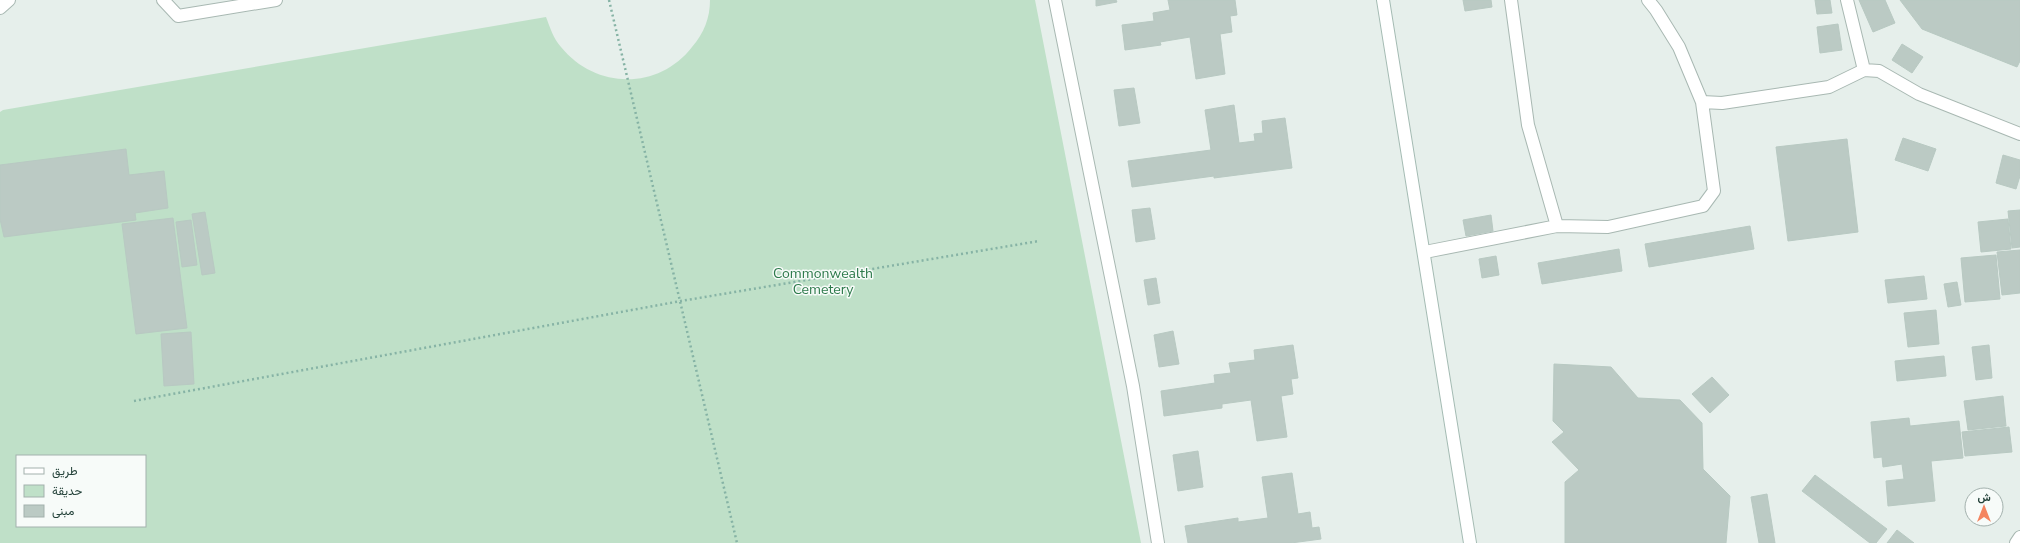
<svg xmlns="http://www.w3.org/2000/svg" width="2020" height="543" viewBox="0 0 2020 543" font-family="'Nunito Sans',Vazirmatn,sans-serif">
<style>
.green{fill:#bfe0c8;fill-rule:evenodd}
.building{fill:#bbcac4;stroke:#b8c9c2}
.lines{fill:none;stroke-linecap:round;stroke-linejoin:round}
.service-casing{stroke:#a8b8b2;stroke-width:14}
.minor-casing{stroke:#a8b8b2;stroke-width:14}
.secondary-casing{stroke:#a4bbb3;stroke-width:14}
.path{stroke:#86b3a5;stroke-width:2.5;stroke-dasharray:2 3;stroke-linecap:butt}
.service{stroke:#fff;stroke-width:12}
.minor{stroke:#fff;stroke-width:12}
.secondary{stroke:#fff;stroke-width:12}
.labels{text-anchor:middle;stroke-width:3;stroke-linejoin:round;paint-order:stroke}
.park-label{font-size:14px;fill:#2d7a4b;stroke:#f7fbf9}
</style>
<rect width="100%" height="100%" fill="#e6efeb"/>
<!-- green -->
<path class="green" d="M710,0H1035L1141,543H0V112L3,110L546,17C550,27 553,38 561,47C595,89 658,91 692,47C704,33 710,18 710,0ZM17,456H145V526H17Z"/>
<!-- building -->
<path class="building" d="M1096,0H1116L1117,2L1096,6Z
M1168,0H1235L1237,15L1230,16L1232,32L1220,34L1225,74L1196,79L1190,37L1160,42L1161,45L1125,50L1122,25L1154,21L1153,13L1170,10Z
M1463,0H1491L1492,7L1465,11Z
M1815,0H1830L1832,13L1817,14Z
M1859,0H1885L1895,23L1873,32Z
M1900,0H2020V61L2017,67L1922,29Z
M1838,24L1842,50L1820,53L1817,27Z
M1902,44L1923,57L1912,73L1892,60Z
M1134,88L1140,123L1119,126L1114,90Z
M1234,105L1239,143L1255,141L1254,134L1263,133L1262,121L1285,118L1292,168L1214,178V176L1132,187L1128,161L1211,150L1205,110Z
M1903,138L1936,149L1928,171L1895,160Z
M1847,139L1858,232L1788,241L1776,147Z
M126,149L129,175L164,171L168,208L135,213L136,220L4,237L0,219V165Z
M2003,155L2020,160V176L2016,189L1996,183Z
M1150,208L1155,239L1136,242L1132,210Z
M2020,210V247L2012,248L2008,211Z
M205,212L215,273L202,275L192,214Z
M1491,215L1493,231L1466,236L1463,220Z
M173,218L187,328L136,334L122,224Z
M2008,219L2011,249L1981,252L1978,222Z
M191,220L197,265L182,267L176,222Z
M1750,226L1754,249L1649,267L1645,244Z
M1619,249L1622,271L1542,284L1538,263Z
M2020,250V293L2002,295L1997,252Z
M1996,255L2000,299L1965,302L1961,258Z
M1496,256L1499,275L1482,278L1479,259Z
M1924,276L1927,299L1888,303L1885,280Z
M1156,278L1160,303L1148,305L1144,280Z
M1957,282L1961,305L1948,307L1944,284Z
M1936,310L1939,344L1908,347L1904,313Z
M1173,331L1179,364L1159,367L1154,335Z
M191,332L194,384L164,386L161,334Z
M1293,345L1298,378L1291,379L1293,394L1281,396L1287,437L1257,441L1251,400L1222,404V408L1164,416L1161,391L1215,383L1214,375L1231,373L1229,363L1255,360L1254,350Z
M1989,345L1992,378L1976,380L1972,347Z
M1944,356L1946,376L1897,381L1895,361Z
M1554,364L1611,367L1638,398L1680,400L1702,423L1703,469L1730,496L1726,543H1565V482L1579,470L1552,442L1564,432L1553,421Z
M1712,377L1729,395L1710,413L1692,394Z
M2003,396L2006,426L1968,430L1964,401Z
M1909,418L1910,426L1959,421L1963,458L1931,461L1935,501L1888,506L1886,481L1904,479L1902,464L1883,467L1882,457L1874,458L1871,422Z
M2009,427L2012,452L1965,456L1962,432Z
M1198,451L1203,487L1178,491L1173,455Z
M1292,473L1298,514L1310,512L1312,528L1319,527L1321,539L1291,543H1188L1185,526L1238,518V522L1268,518L1262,477Z
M1815,475L1887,529L1876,543H1870L1802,491Z
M1767,494L1775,543H1759L1751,497Z
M1897,530L1914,543H1887Z"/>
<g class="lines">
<defs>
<path id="service" d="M1511,0L1528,125L1557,226
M1847,0L1864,70
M1702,102L1722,103L1829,87L1864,70L1879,71L1919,94L2020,134
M1425,252L1557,226L1608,227L1703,206L1714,191L1702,102L1679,47L1656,10L1648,0"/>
<path id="minor" d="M163,0L178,16L276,0
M1055,0L1133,386L1158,543
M0,8L9,0
M2016,543L2020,537"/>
<path id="secondary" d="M1383,0L1470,543"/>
</defs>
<!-- service casing -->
<use href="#service" class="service-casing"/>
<!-- minor casing -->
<use href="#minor" class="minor-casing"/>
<!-- secondary casing -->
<use href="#secondary" class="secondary-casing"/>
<!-- path -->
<path class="path" d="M609,0L737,543
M134,401L681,301L1039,241"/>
<!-- service -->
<use href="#service" class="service"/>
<!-- minor -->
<use href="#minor" class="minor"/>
<!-- secondary -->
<use href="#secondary" class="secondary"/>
</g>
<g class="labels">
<!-- park labels -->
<g class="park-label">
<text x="823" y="278">Commonwealth<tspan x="823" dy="16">Cemetery</tspan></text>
</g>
</g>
<!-- legend -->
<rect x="16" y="455" width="130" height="72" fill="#f7fbf9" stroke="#a3b1ad"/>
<rect x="24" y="468" width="20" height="6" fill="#ffffff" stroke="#a3b1ad"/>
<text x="52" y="475" font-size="12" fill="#24423a">طريق</text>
<rect x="24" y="485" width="20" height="12" fill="#bfe0c8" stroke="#a3b1ad"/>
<text x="52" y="495" font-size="12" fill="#24423a">حديقة</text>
<rect x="24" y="505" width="20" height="12" fill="#bbcac4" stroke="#a3b1ad"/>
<text x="52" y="515" font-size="12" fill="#24423a">مبنى</text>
<!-- north arrow -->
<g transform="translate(1984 507)"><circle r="19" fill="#f7fbf9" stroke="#a3b1ad"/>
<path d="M0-3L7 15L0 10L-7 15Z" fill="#f4845f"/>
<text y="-6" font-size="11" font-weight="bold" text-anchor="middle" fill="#24423a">ش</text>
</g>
</svg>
